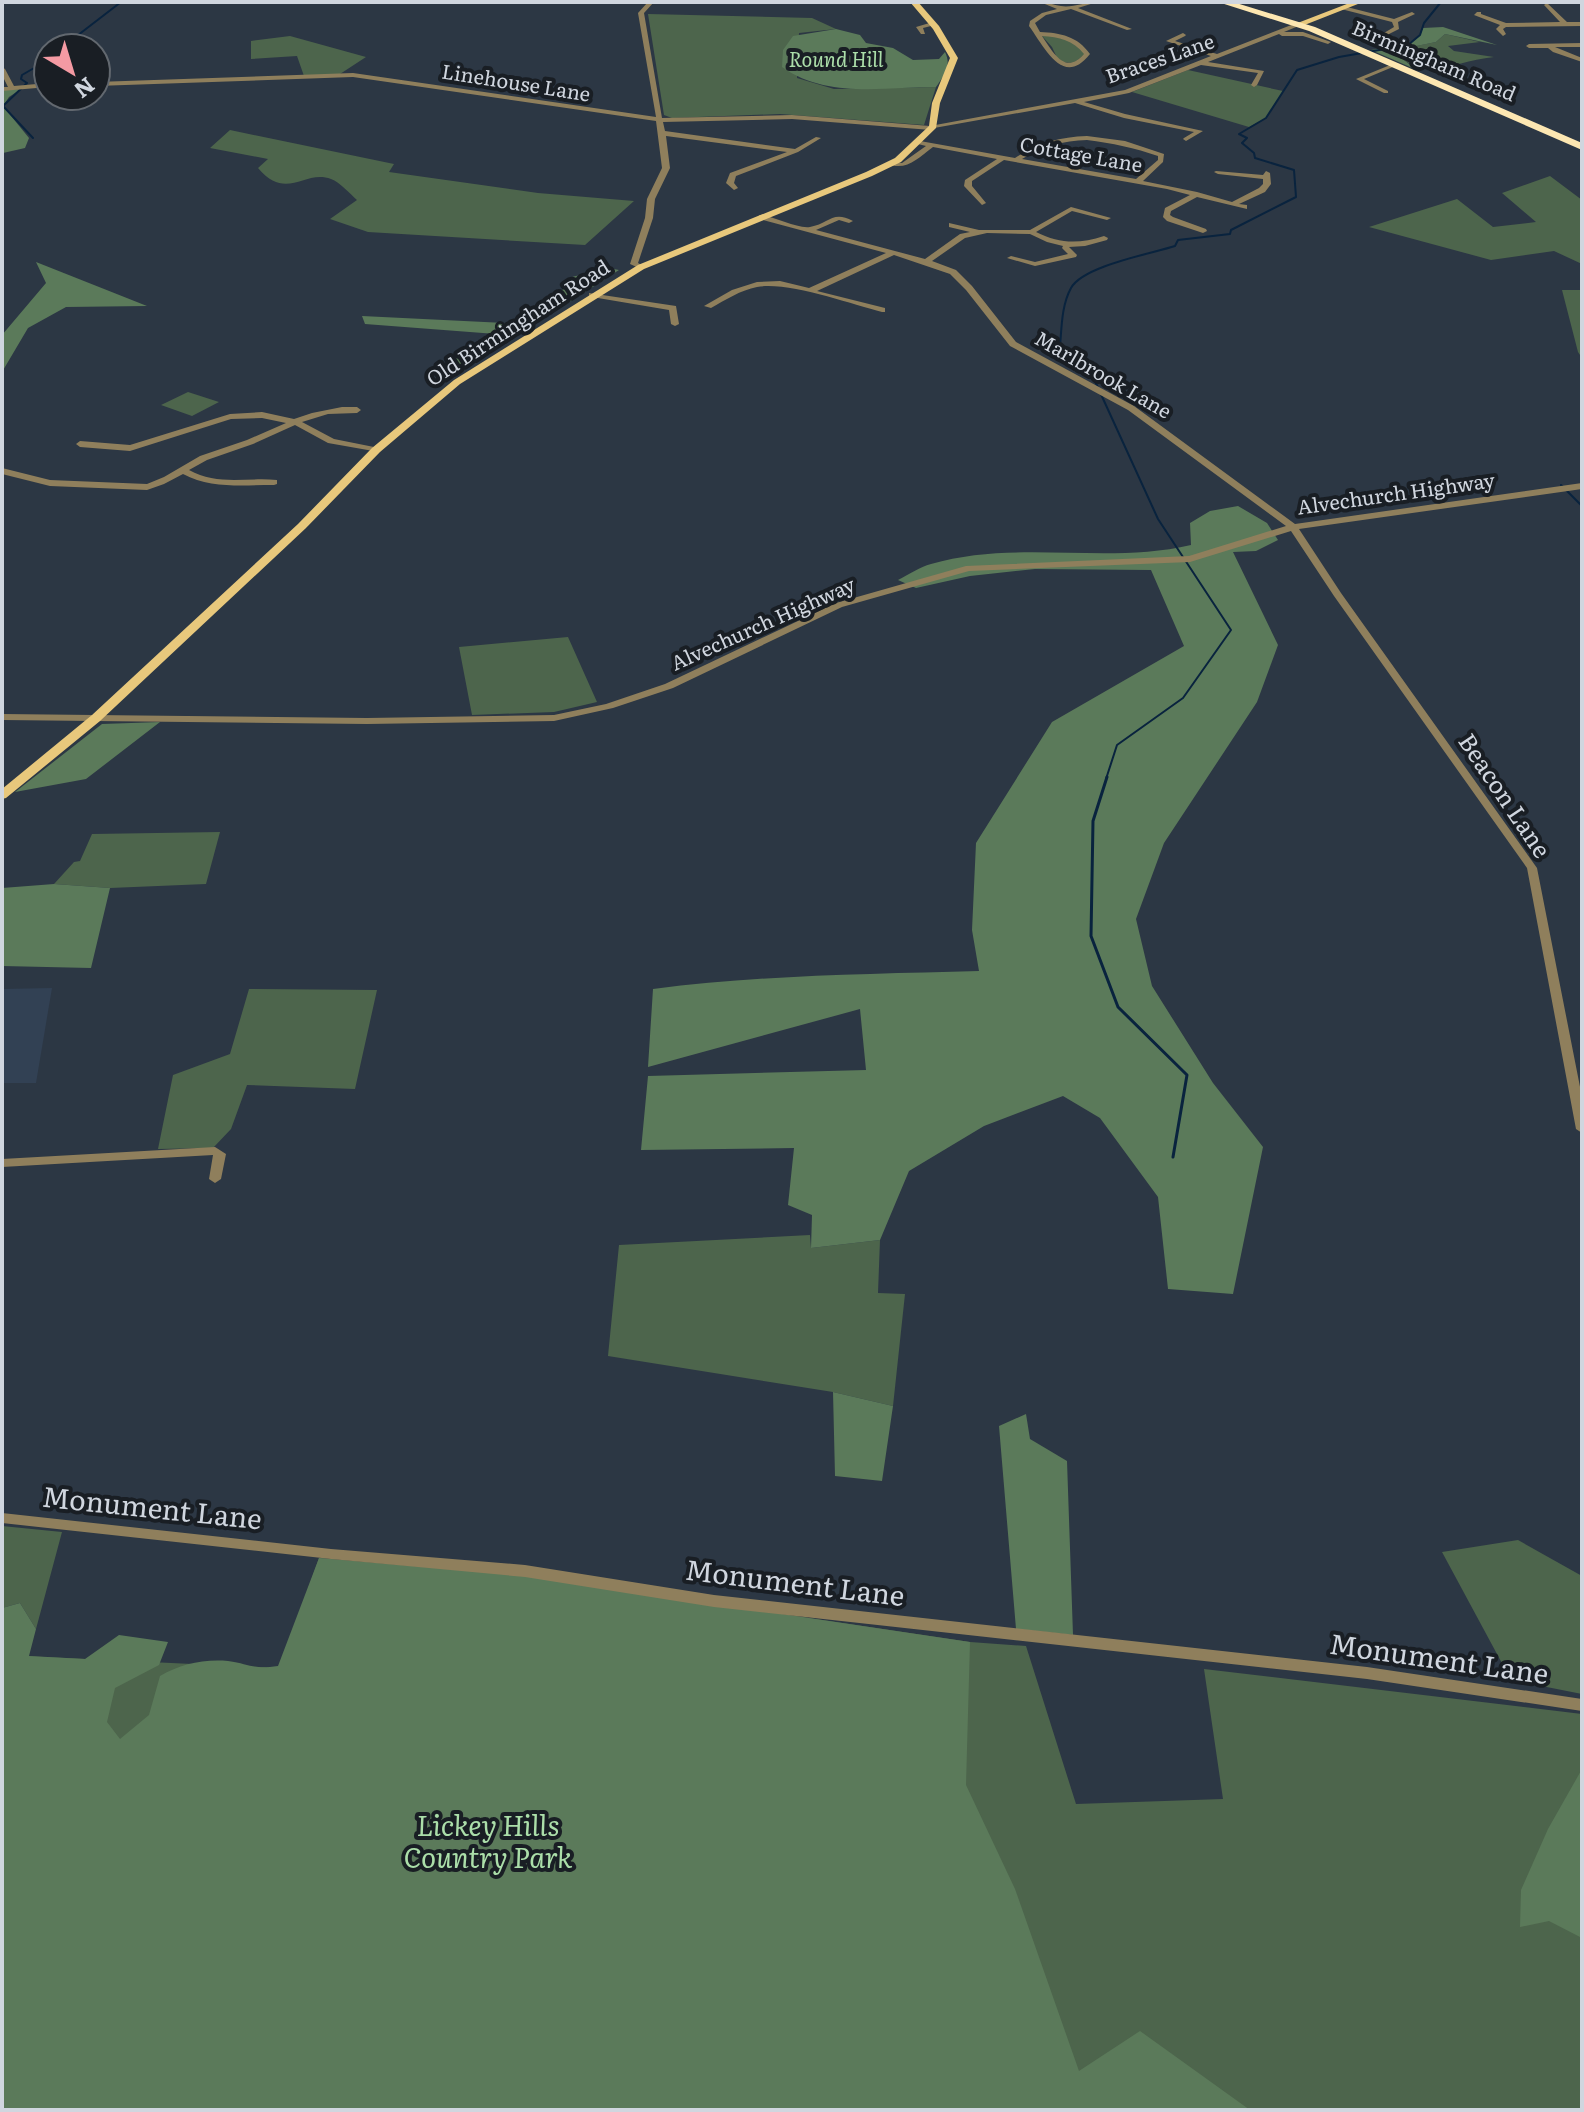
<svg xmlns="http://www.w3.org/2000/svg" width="1584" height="2112" viewBox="0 0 1584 2112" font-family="Literata,serif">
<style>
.built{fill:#324154}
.green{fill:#4d654c}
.forest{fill:#5b7a5a}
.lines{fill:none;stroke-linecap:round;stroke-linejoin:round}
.stream-far1{stroke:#09233e;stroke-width:2}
.stream{stroke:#09233e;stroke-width:3}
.minor{fill:#8f7f5c;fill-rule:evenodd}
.major{fill:#e8c87c;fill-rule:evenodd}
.highway{fill:#fde7b2;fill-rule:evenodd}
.labels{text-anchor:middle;stroke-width:8;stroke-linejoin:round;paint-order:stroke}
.far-street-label{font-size:20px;fill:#d0d6df;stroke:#191e24}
.far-park-label{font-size:20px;font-style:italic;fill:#abdea9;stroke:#191e24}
.street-label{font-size:24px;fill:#d0d6df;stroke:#191e24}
.near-street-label{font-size:28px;fill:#d0d6df;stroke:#191e24}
.near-park-label{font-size:28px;font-style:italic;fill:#abdea9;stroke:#191e24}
</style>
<rect width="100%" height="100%" fill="#2c3744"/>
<!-- built -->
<path class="built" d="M52,988L36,1083H2V989Z"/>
<!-- green -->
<path class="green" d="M648,14L812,18L836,29L799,33L797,78L834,89L936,87L924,125L780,114L672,118L664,115Z
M1445,34L1480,42L1448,46L1454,51L1494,57C1453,61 1428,83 1391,51L1436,42Z
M1049,35L1074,42L1085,54L1074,63L1059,62L1052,47L1042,36Z
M290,36L366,57L340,74L304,76L297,56L251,59V41Z
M1188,70L1283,91L1266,118L1249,127L1132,92Z
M230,130L394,164L389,172L538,193L634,201L585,245L368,232L330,219L357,200C350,194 340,182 331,179C304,169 287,202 258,168L268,159L210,148Z
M1550,176L1582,200V264L1554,251L1491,260L1369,227L1457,199L1493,227L1536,222L1502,193Z
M1562,290H1582V358L1578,352Z
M188,392L219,402L192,416L161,405Z
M568,637L597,702L554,712L472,715L459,647Z
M220,832L206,884L110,888L54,884L74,862L80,861L92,834Z
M249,989L377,990L355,1089L247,1085L231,1129L213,1148L158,1149L173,1075L230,1054Z
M810,1235L811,1248L880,1240L878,1293L905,1294L893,1406L833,1392L608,1356L619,1245Z
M2,1526L62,1532L36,1629L20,1603L2,1608Z
M1518,1540L1582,1576V1694L1511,1680L1442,1552Z
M319,1558L519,1575L970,1642L1026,1646L1076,1804L1223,1799L1204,1669L1582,1714V2110H2V1655L280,1668Z"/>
<!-- forest -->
<path class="forest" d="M1443,27L1497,45L1445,34L1436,42L1392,51L1417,70L1371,50C1390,47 1416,49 1423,28Z
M836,29L860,35L866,43L893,48L913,60L939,59L945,52C952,66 944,75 936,87C884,87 827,99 782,67L783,50L793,36Z
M21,89L9,97L3,106L29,138L25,148L3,153L2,90Z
M36,262L147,306L66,307L28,328L2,372V335L46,283Z
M608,268L619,270L460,372L440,368L496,334L365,324L362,316L523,324L558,303V296L572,277Z
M1238,506L1267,523L1278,540L1256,551L1233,552L1278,645L1257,702L1164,843L1136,919L1152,986L1213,1083L1263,1147L1233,1294L1168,1289L1158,1197L1100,1118L1063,1096L984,1126L909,1171L880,1240L811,1248L812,1215L788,1205L794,1148L641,1150L648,1076L866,1070L860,1009L648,1067L653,989C761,975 870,974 979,971L972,930L976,843L1052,722L1184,646L1151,570L1035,569L970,576L916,588L898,580C908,575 920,567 931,564C1016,539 1106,565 1191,545L1190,523L1210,511Z
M160,722L86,779L15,792L102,724Z
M54,884L110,888L91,968L2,966V888Z
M833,1392L893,1406L882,1481L835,1476Z
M1026,1414L1030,1439L1067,1461L1073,1635L1016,1629L999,1426Z
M319,1558L519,1575L970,1642L966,1785L1015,1889L1079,2071L1140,2031L1250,2110H2V1608L20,1603L36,1629L29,1656L85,1659L119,1635L168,1642L159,1665L115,1688L107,1722L120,1739L149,1715L160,1676C181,1664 203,1659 228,1661C250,1664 253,1670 278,1666Z
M1582,1769V1938L1549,1921L1520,1927L1521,1890L1548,1829Z"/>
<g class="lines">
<!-- stream-far1 -->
<path class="stream-far1" d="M56,48L69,42L121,2
M33,138L3,106L27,83L21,79L22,75L48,60
M1561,485L1582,506
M1106,779L1117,745L1183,698L1231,630L1158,519L1094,379L1059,356C1062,334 1060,308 1071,288C1083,266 1150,254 1175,246L1178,240L1230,234L1231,230L1296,197L1294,170L1255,158L1254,153L1242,143L1247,138L1239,134L1266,118L1297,70L1339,57L1408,45L1420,35L1424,23L1441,2"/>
<!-- stream -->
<path class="stream" d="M1107,777L1093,821L1091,936L1118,1007L1187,1075L1173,1157"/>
<!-- minor -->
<path class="minor" d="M648,2H654L644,13L662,118L792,115L930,126L1125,90L1211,56L1166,41L1183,33L1186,35L1185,36L1175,41L1217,54L1299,22L1302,24L1301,25L1284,32H1303L1331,42L1328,44L1303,36H1282L1279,34L1208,62L1264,71L1257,85L1254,87L1251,85L1258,73L1201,65L1129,93L1084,102L1125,114L1203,131L1186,141L1183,139L1184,138L1194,132L1124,118L1075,103L934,128L931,130L792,119L663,122L665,131L795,149L816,137L821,138L798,152L736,176L734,183L738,188L734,190L726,183L730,173L787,152L666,136L670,168L655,199L653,218L638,263L645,267L641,269L630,264L645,218L647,199L662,168L656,121L353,77L96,86V82L353,73L656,117L638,13Z
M1040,2C1048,2 1053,5 1061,6C1072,8 1085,2 1097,2L1078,8L1132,29L1127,30L1071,9L1046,15L1035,23L1040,32C1061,33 1077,36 1090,54C1063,88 1045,48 1029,26L1030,21L1042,13L1057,9ZM1042,36C1059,37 1073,40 1084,54C1065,76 1053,52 1042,36Z
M1547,3L1567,22H1582V26L1506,27L1503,29L1506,34L1503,36L1496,29L1500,25L1474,15L1477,12H1481V14L1506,23L1560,22L1544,5Z
M1343,6L1394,19L1412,12L1415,14L1398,22L1399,29L1387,35L1384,33L1394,27L1392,22L1341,9Z
M933,22L935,23V25L923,28L925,34H921L916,27Z
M1582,43V47H1555L1582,58V62L1553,52L1548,48H1529L1526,46L1529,44Z
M1395,63L1400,64L1364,79L1388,91V93H1384L1356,79Z
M2,67L5,69L14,86L48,83V87L2,91V87H8L2,75Z
M1087,136L1125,141L1164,154L1163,162L1143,181L1197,192L1232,202L1259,188L1263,184V179L1218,174L1214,172L1216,171L1263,175L1266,171L1270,173L1271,184L1265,192L1239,204L1247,205V209L1197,197L1171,211L1170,215L1173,217L1206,229L1207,231L1203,233L1167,221L1163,217L1165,208L1190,195L1167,189L1004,160L972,181V186L986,203L982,205L964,186L965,180L997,159L933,147C917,159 907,171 887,164L891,162L902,163L926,146L918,144V142L920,141L1015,158C1038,143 1060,137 1087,136ZM1087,140C1112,143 1135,148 1158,156V160L1136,179L1022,159C1043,146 1063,141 1087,140Z
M1071,207L1111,218L1107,220L1072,211L1036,232C1060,244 1079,244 1104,236L1108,238L1107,240L1085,246L1069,247L1077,255L1076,257L1035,266L1007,258L1011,256L1035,262L1068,254L1062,248L1063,246L1047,242L1030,234L987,233L965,238L932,261L956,270L972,286L1016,342L1134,406L1295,524L1582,483V489L1299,529L1341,593L1537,868L1582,1097V1133L1576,1129L1527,868L1334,596L1291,531L1190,562L969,571L842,607L673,688L613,708L554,721L367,724L2,720V714L367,718L554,715L606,704L665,684L836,603L966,566L1189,556L1286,526L1128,410L1010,346L966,290L950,274L894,255L817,291L885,308V312H882C851,304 787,281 757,287C741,290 725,300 711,308L704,306L732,290L757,282L780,281L809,288L886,253L759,219V215C774,216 797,229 810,227C829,224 832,210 853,221L849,223L839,220L816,230L925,259L960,234L970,232L949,227V223L979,230H1030Z
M589,293L676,306L679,324L675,326L671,324L669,310L592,297H589Z
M342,407H357L361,410L357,413L328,414L302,422L334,439L379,448V452L328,443L295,425L253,444L207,460L189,470C217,486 247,477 277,480V484L274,485C243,485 211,489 183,474L164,484L147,490L50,486L2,474V468L50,480L147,484L164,477L200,456L247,440L286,423L262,418L231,419L130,451L80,447L76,444L80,441L130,445L230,414L262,412L294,419L312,413Z
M215,1147L226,1154L221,1179L215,1183L209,1179L213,1155L2,1167V1159Z
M2,1513L331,1549L525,1565L714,1595L1367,1667L1582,1699V1711L1367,1679L714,1607L525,1577L331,1559L2,1523Z"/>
<!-- major -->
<path class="major" d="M910,2H918L939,26L958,58L940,103L936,128L901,162L872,176L644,269L460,384L380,452L306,528L100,721L6,798L2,799V789L92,715L298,524L372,448L454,380L638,265L866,172L895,158L929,126L932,103L950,58L933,29Z
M1352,2H1363L1302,26L1295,24Z"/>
<!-- highway -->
<path class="highway" d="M1218,2H1233L1315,27L1582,143V150L1309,31Z"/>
</g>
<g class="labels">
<!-- far-street labels -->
<g class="far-street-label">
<text transform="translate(1160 59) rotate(-19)" y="7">Braces Lane</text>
<text transform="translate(1434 61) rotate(23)" y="7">Birmingham Road</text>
<text transform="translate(516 83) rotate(9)" y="7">Linehouse Lane</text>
<text transform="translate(1081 155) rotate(10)" y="7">Cottage Lane</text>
<text transform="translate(518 323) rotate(-33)" y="7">Old Birmingham Road</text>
<text transform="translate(1103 375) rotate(30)" y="7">Marlbrook Lane</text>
<text transform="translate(1396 494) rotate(-8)" y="7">Alvechurch Highway</text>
<text transform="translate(763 624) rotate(-24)" y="7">Alvechurch Highway</text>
</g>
<!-- far-park labels -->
<g class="far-park-label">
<text x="836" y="67">Round Hill</text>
</g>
<!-- street labels -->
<g class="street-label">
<text transform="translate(1504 796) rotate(56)" y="8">Beacon Lane</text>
</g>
<!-- near-street labels -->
<g class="near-street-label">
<text transform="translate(152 1508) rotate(6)" y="10">Monument Lane</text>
<text transform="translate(795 1583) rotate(7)" y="10">Monument Lane</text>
<text transform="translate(1439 1659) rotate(8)" y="10">Monument Lane</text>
</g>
<!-- near-park labels -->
<g class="near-park-label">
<text x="488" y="1836">Lickey Hills<tspan x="488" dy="32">Country Park</tspan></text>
</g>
</g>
<!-- border -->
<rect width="1584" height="2112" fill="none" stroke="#d0d6df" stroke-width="8"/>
<!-- north arrow -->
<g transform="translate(72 72) rotate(142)"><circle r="38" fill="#191e24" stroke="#62686f" stroke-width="2"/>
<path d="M0-6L14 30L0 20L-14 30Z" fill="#f49aa3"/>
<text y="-12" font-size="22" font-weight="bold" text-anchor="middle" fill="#d0d6df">N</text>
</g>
</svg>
